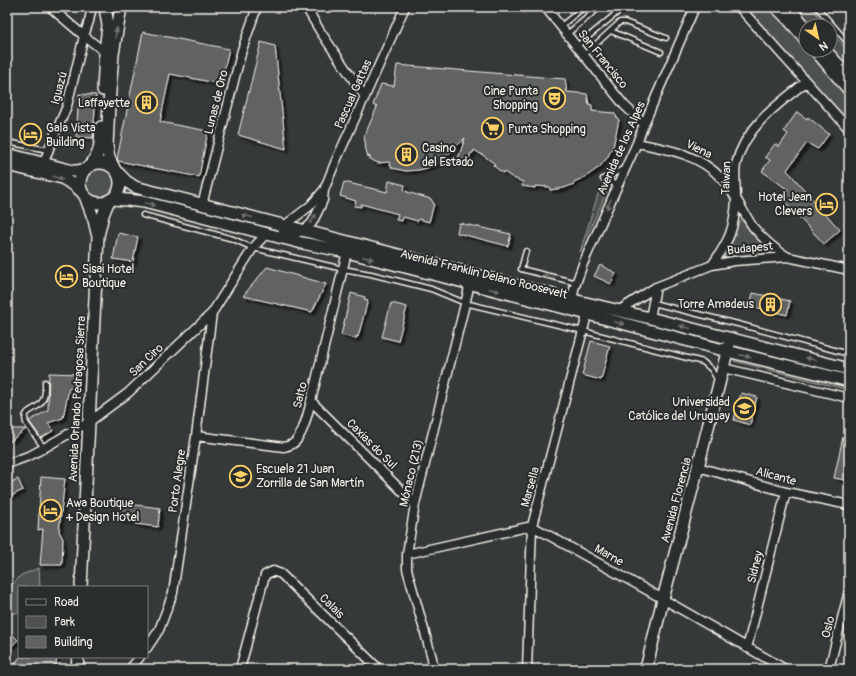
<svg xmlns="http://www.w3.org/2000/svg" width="856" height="676" viewBox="0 0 856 676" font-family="Pangolin,sans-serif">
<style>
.green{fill:#4e514f;stroke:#a1a19c}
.building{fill:#616362;stroke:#f4f1e8;filter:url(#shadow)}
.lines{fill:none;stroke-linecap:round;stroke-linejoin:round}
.lane-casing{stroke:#f4f1e8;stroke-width:7}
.street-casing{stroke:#f4f1e8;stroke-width:11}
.secondary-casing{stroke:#f4f1e8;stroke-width:14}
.lane{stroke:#2a2d2e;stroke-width:4}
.street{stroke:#2a2d2e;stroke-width:8}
.secondary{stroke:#2a2d2e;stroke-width:11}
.oneway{fill:#71726f}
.labels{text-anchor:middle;stroke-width:4;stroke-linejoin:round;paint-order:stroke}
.street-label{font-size:12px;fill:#f4f1e8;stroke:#2a2d2e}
.poi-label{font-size:12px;fill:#f4f1e8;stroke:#2a2d2e;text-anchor:start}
</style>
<defs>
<filter id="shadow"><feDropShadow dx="3" dy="3" stdDeviation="1" flood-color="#0009"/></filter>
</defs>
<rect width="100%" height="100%" fill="#363939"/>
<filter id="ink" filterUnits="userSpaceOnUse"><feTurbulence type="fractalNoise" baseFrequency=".025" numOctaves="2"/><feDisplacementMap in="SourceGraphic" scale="8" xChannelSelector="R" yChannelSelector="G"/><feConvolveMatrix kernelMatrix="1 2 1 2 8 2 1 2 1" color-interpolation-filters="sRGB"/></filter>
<g filter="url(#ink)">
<!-- green -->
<path class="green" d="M744,7H769L771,9L849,99V123Z
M796,7H811L827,26H811Z
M830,30L849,52V71L830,49Z
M85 183a16 16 0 1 1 32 0a16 16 0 1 1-32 0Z
M604,185L608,186V189L580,252L599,191Z
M126,187L262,225V226C216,214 170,203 123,196Z
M740,221H742C748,225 750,232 755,237C759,242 766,245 768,252L765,254L729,258L726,255V253L733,240L738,223Z
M736,356L849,385V390L734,361Z
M39,568L40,587H19V612L7,615V583L13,584L21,575Z"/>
<!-- building -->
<path class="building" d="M143,32L229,49L221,84L170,74L160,122L208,131L199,177L118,161L117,159Z
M261,42L275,46L286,149L238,135Z
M397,65L565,79L567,92L587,94L589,104L592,105V111L614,113L619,120L613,147L607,158L598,169V168L587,176L574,182V184L564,188L550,190V187L535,186V188L522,186L523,182L513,178L504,172L503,173L500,171L493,165L495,164L484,156L474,150L473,153H471L468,162L458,159L465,138L445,158L434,165L427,168L419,170L406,171L392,168L389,162L378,163L370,159V156L368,157L365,146H366L364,137L377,107L373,105L381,84L394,86Z
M79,94L96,95L93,138L76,137Z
M797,112L807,119L808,117L829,134L818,149L807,143L787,170L840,230L824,244L780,197L788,190L762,171L770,160L765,157L775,144L779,147L788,134L784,131Z
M389,181L405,185L404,190L407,191V192L431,199L434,204L429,222L419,219L418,221L403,217L402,221L396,220L398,214L361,204V207L354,206L356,201L340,196L344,182L387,192Z
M459,223L511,234L508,246L457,233Z
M118,233L138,237L133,262L113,259Z
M600,265L616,273L611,284L594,276Z
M267,267L326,284L312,312L243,296Z
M351,293L365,297L364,299L368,300L358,337L356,336V339L341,335Z
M753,293L790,301L787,315L750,306Z
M391,303L407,307L398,341L382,337Z
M591,341L610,346L601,380L582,375Z
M49,373L80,374L78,388H69L63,418L48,423L53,431L41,438L29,421L48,410Z
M741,393L757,397L750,425L734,420Z
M12,429H26L7,444V432Z
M843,437L849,439V481L834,478Z
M41,477L65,479L59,531L63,539L62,565H40L43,529L38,530Z
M18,479L23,490L7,498V484Z
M120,503L160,508L158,527L135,524V522L118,520Z
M7,629L18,640L7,651Z
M20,657H57L55,669H19L14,665Z"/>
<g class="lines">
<defs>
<path id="lane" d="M817,7L849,44
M524,9L526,7
M561,26L584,7
M611,31L661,52
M567,34L600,7
M577,46L624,7
M584,55L620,22H625L666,38
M7,142L48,150
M603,179L623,169
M604,179L611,181L617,187
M143,215L233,239L253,248L343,269L371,274L431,289L465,303L583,331L703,362L711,369L717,379
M526,251L521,269L577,283
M653,303L738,324L849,354
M44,448L26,423C22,410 34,411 40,404C46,398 45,389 45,382"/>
<path id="street" d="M50,7L84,36L105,52H109
M306,7L320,31L365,97
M545,7L624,105L644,124
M739,7L849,129
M637,143C667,149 699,154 721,178C735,192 742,211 753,227C763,239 774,249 788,257
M42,168L50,146L67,106L84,36L89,21L92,7
M202,205L242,50L257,7
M284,226L310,206L323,191
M282,233L290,235L294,234L303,231L312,223L320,207L323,200L324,190L335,163L405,7
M712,265C729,241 735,228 736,198C736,187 734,175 736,164C745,127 778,104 806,82
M572,305L574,289L583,264L617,187L637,143L644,124L695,7
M618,311L629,304L656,287L712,265L734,261L788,257L849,270
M650,318L656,287
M723,368L849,398
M311,401L415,504
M196,436L284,447C288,446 292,445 295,442C304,433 308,412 311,401L347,252
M7,464L31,455L44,448L89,422L128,393L212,313L253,248L266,234
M698,467L786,492L849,505
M407,554L532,526L663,599L785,669
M147,648L159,630L173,593L196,436L212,313
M747,648L786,492
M130,669L140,657
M240,669L265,575L273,571L281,574L379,669
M433,669L432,658L407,569V554L415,504L468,292L469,284
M527,669L532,526L587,315
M829,669L849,591"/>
<path id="secondary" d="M776,7L787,18L806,40
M789,7L806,28
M815,50L849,90
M825,50L849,77
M103,90L105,52L108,25L105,7
M7,154L73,171H77L86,169
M80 183a20 20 0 1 1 40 0a20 20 0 1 1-40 0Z
M7,165L62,178L74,185L83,193
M90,166C101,152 100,145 101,127
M114,168L109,158L107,146L109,104L113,54L121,7
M118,173L126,181L135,187L569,299L650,318L849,369
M85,196L94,220L97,233
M111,199L127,200L144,202L302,243L347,252L565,308L727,351L849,381
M81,587L98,236L103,215L109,200
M77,669L78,657
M646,669L663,599L698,467L729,344"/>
</defs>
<!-- lane casing -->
<use href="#lane" class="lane-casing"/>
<!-- street casing -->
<use href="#street" class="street-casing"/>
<!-- secondary casing -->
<use href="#secondary" class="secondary-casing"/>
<!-- lane -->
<use href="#lane" class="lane"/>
<!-- street -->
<use href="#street" class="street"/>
<!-- secondary -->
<use href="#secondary" class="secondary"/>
</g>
<!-- one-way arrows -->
<defs><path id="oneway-solid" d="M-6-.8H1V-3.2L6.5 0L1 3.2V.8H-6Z"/></defs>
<g class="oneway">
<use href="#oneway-solid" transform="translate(116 33) rotate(-81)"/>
<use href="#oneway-solid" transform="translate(58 178) rotate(17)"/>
<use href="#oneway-solid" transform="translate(150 204) rotate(14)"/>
<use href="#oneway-solid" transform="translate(609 204) rotate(113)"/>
<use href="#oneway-solid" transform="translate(247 216) rotate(-166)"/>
<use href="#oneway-solid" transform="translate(313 219) rotate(-58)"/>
<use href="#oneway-solid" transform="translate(368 258) rotate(14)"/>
<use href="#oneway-solid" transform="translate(549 276) rotate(-166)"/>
<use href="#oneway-solid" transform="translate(494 290) rotate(14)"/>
<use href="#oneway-solid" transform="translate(619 323) rotate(15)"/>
<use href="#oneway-solid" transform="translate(685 327) rotate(-166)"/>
<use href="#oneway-solid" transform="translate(745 356) rotate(14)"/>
<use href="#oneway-solid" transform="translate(811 359) rotate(-165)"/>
</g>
</g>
<!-- icons -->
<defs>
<symbol id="theatre-ring" viewBox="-11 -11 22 22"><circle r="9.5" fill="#2a2d2e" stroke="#ffd166" stroke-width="1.5"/><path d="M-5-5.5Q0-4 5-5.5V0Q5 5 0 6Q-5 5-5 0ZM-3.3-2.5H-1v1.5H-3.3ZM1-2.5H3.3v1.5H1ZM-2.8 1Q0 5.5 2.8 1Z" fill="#ffd166"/></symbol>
<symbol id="building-ring" viewBox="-11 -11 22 22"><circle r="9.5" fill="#2a2d2e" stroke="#ffd166" stroke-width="1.5"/><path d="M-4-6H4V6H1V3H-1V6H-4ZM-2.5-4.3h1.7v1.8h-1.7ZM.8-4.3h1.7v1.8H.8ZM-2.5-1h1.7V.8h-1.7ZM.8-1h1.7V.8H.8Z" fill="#ffd166"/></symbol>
<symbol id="supermarket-ring" viewBox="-11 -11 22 22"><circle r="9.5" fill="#2a2d2e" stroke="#ffd166" stroke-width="1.5"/><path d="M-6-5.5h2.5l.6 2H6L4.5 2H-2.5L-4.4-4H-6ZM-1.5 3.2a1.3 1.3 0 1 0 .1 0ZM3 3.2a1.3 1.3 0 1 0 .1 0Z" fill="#ffd166"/></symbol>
<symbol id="hotel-ring" viewBox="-11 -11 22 22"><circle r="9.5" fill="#2a2d2e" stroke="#ffd166" stroke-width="1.5"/><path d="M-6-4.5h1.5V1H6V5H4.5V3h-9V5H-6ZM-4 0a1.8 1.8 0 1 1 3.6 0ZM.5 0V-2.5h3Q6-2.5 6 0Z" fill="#ffd166"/></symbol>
<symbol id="university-ring" viewBox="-11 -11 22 22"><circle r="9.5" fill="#2a2d2e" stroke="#ffd166" stroke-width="1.5"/><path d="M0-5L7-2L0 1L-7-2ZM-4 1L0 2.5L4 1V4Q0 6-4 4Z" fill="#ffd166"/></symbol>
<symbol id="school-ring" viewBox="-11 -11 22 22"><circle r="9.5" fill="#2a2d2e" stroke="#ffd166" stroke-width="1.5"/><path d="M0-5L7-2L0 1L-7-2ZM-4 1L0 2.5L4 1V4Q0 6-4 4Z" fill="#ffd166"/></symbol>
</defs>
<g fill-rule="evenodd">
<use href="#theatre-ring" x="542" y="86" width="25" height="25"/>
<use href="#building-ring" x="134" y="90" width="25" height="25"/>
<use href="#supermarket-ring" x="480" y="116" width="25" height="25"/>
<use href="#hotel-ring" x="18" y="122" width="25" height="25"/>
<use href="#building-ring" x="394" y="142" width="25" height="25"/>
<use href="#hotel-ring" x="814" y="192" width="25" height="25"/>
<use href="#hotel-ring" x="54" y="264" width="25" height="25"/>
<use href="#building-ring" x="758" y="292" width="25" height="25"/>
<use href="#university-ring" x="732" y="396" width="25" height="25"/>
<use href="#school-ring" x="228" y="464" width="25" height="25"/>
<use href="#hotel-ring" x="38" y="498" width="25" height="25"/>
</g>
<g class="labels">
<!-- street labels -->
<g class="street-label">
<text transform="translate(603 59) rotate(51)" y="4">San Francisco</text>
<text transform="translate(59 88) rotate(-75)" y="4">Iguazú</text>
<text transform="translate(353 94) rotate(-66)" y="4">Pascual Gattas</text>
<text transform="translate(216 102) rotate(-76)" y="4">Lunas de Oro</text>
<text transform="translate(621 148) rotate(-66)" y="4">Avenida de los Alpes</text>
<text transform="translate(699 149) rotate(26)" y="4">Viena</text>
<text transform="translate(726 178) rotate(-88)" y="4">Taiwan</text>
<text transform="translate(750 248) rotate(-6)" y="4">Budapest</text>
<text transform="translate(484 274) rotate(14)" y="4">Avenida Franklin Delano Roosevelt</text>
<text transform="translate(146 360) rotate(-44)" y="4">San Ciro</text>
<text transform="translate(300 395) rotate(-76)" y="4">Salto</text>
<text transform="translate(77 399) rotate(-87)" y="4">Avenida Orlando Pedragosa Sierra</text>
<text transform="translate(372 444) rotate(45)" y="4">Caxias do Sul</text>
<text transform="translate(411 473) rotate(-77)" y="4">Mónaco (213)</text>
<text transform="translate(776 476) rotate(15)" y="4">Alicante</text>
<text transform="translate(177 481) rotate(-82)" y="4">Porto Alegre</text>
<text transform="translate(530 487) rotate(-75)" y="4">Marsella</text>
<text transform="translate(676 500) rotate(-75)" y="4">Avenida Florencia</text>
<text transform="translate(609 555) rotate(29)" y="4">Marne</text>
<text transform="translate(755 567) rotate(-76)" y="4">Sidney</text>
<text transform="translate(332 606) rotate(44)" y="4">Calais</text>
<text transform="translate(828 627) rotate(-76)" y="4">Oslo</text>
</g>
<!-- poi labels -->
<g class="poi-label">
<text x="538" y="95" text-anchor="end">Cine Punta<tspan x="538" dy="14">Shopping</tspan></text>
<text x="130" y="107" text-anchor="end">Laffayette</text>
<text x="46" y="132">Gala Vista<tspan x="46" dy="14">Building</tspan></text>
<text x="508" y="133">Punta Shopping</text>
<text x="422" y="152">Casino<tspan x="422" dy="14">del Estado</tspan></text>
<text x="812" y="201" text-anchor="end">Hotel Jean<tspan x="812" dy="14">Clevers</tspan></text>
<text x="82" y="273">Sisai Hotel<tspan x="82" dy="14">Boutique</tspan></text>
<text x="754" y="308" text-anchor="end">Torre Amadeus</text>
<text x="730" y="406" text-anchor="end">Universidad<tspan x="730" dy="14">Católica del Uruguay</tspan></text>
<text x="256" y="473">Escuela 21 Juan<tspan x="256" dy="14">Zorrilla de San Martín</tspan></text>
<text x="66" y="507">Awa Boutique<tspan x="66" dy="14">+ Design Hotel</tspan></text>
</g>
</g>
<!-- margin -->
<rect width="856" height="676" fill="none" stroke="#2a2d2e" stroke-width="24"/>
<rect x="12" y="12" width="832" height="652" fill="none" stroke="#f4f1e8" stroke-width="1.5" filter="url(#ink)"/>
<!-- legend -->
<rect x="18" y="586" width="130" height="72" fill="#2a2d2e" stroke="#7b7b78"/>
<rect x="26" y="599" width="20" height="6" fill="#2a2d2e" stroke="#7b7b78"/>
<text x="54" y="606" font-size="12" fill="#f4f1e8">Road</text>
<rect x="26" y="616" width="20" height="12" fill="#4e514f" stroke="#7b7b78"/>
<text x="54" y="626" font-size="12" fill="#f4f1e8">Park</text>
<rect x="26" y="636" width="20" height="12" fill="#616362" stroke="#7b7b78"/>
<text x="54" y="646" font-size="12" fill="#f4f1e8">Building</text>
<!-- north arrow -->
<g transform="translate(818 38) rotate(146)"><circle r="19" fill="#2a2d2e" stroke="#7b7b78"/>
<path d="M0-3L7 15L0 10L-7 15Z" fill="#ffd166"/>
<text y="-6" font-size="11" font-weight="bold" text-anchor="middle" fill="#f4f1e8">N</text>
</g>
</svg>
